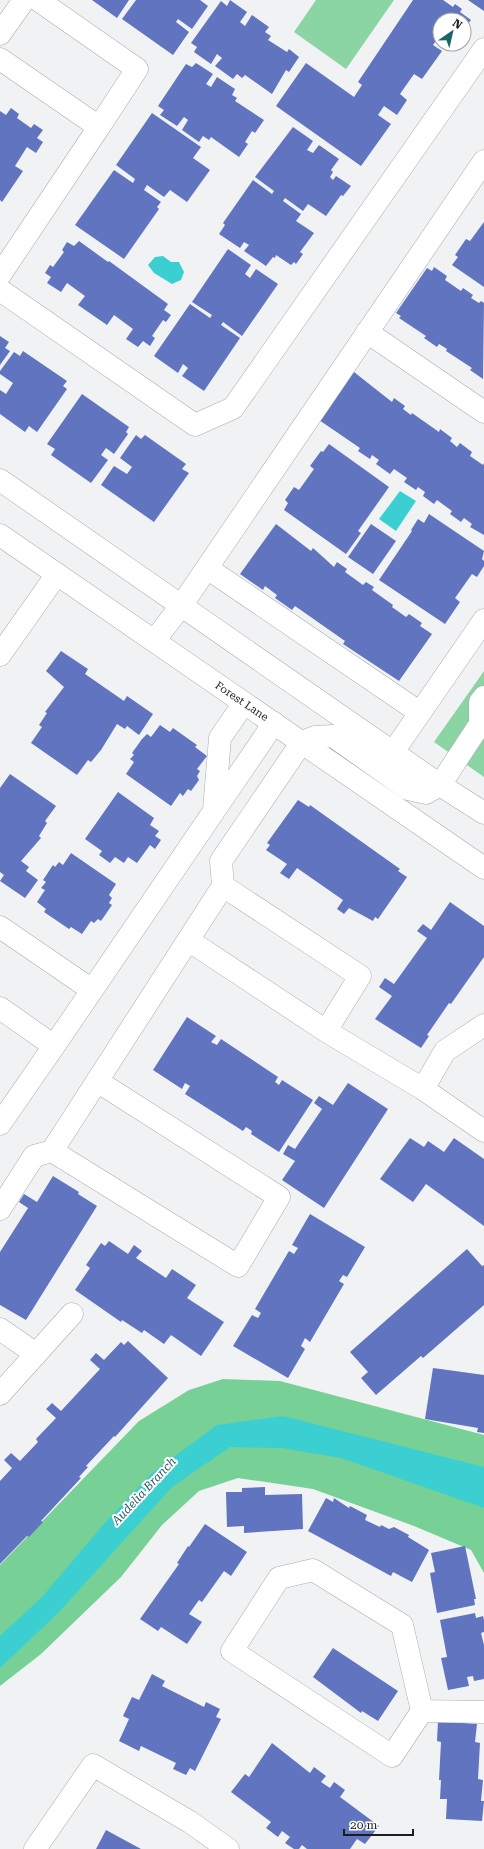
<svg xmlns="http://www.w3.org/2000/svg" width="484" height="1849" viewBox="0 0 484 1849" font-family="'Roboto Serif',serif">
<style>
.green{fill:#8bd4a3}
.forest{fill:#77d096}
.water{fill:#3bcfd1}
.building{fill:#6074c0}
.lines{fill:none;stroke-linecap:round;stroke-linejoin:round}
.minor-casing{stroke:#aaabad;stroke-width:23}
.major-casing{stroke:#aaabad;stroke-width:23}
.minor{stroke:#fff;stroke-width:22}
.major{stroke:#fff;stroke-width:22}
.labels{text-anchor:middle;stroke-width:4;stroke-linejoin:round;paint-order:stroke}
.street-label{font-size:11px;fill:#1c1d1d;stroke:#fff}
.water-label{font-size:12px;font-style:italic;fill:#245e5f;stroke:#fff}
</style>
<rect width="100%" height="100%" fill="#f1f2f4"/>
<!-- green -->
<path class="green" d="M316,0H394L346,69L294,32Z
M484,671V777L434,742Z"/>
<!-- forest -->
<path class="forest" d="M223,1379L280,1381L484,1435V1573L471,1550L414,1526L313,1489L238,1478L199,1491L162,1525L121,1577L41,1654L0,1686V1565L139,1421L189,1390Z"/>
<!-- water -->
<path class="water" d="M163,256L171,262H179L184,272L181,280L172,284L154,273L148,265L155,257Z
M400,491L416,501L396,531L379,519Z
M283,1416L484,1467V1508L341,1458L282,1448L230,1447L172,1487L59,1612L0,1668V1636L42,1597L103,1525L152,1473L217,1425Z"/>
<!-- building -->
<path class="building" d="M92,0H129L117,18Z
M136,0H200L208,6L192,29L178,19L176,22L189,32L173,55L122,19Z
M230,0L247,12L240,22L245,26L252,15L269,27L265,32L271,36L268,40L287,52L289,49L299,57L289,72L286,70L272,94L245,75L242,78L237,74L233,79L215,66L222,58L217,54L211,64L194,52L197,47L191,43L221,1L227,6Z
M413,0H443L453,7L455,4L462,9L460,12L471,20L464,29V20H440V35L433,45L442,51L422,79L414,74L400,94L407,100L397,115L384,106L378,115L391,124L361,166L276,106L306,63L354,97L362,85L358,82Z
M468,0H484V11Z
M196,63L213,74L206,84L211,87L217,77L235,89L232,95L237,98L235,101L264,120L255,133L252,131L245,142L248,144L239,157L211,137L209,140L203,136L199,142L182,130L188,120L184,117L177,126L160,115L164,110L158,106L186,64L192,67Z
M11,108L19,114L17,118L31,128L34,124L43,130L37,138L43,142L36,153L27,147L15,166L23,171L2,202L0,200V111L6,115Z
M152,113L201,147L193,158L210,170L187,202L170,190L164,197L147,185L144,190L161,202L157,207L159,209L124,259L75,225L114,170L133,183L135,179L116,165Z
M293,127L313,141L307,150L313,153L319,145L339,159L331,170L333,172L330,177L333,180L336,176L351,186L343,196L341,195L326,216L308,204L303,211L285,198L283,201L301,214L296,221L314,233L300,252L303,254L296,264L294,262L291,265L276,255L275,258L273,257L266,266L244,251L249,245L244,242L240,248L219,234L225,225L223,223L253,180L272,194L274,191L255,177Z
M484,222V287L452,265L458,257L455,255L466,239L470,241Z
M79,241L108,262L109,261L168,304L164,310L171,315L166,322L163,320L152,336L155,338L150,346L143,341L138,347L126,339L133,329L114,315L107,325L78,305L85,296L67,283L61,292L47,283L51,277L45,273L50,265L53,267L64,252L62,250L67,242L74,246Z
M228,249L251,265L245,274L250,278L256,269L278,284L242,336L223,322L221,325L240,338L204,391L182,376L188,368L183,364L178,373L154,356L190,304L210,318L212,315L192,302Z
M434,267L447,276L445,280L461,291L463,288L473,295L471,298L479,303L481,301L484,303L483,379L470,370L472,368L446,351L447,349L439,344L437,347L424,338L426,336L399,318L401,316L396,313L427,268L432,271Z
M0,336L9,342L5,348L10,351L0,365Z
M23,351L67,381L63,386L67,389L37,432L29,426L25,432L0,414V390L6,394L13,383L0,374V371L14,352L20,356Z
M354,372L392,402L394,398L405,406L403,409L411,415L412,413L439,432L440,429L452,438L450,441L457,447L460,443L472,452L470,456L483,465L484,463V535L470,527L472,524L464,518L461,522L450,514L452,511L437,500L434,504L423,496L425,492L418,487L416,490L404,482L407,478L394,469L390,474L376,464L379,460L372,455L370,459L358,451L360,448L319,420Z
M82,394L129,427L126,432L128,434L114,454L106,448L101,455L108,460L91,483L51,455L55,449L47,444Z
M136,435L141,439L145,435L186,464L182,469L189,473L154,522L101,485L114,466L127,474L132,467L120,458Z
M329,444L389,487L358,531L361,533L346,554L284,510L288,503L285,500L294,487L299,490L314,469L310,466L321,451L323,452Z
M429,514L484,551L482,559L484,561V566L477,577L472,574L455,598L460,602L445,624L379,580L412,531L411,530L418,519L424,523Z
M276,524L311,551L313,548L334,567L337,562L347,569L345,572L363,585L366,582L374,587L372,590L393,605L392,607L406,617L409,614L422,623L420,626L432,634L399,681L343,644L345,641L295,606L292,610L275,598L277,595L265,586L263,590L240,574Z
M371,524L396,541L373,574L348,557Z
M61,651L88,669L85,674L124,701L127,696L153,714L139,735L127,726L125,729L117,724L101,750L91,762L88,760L77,775L31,743L42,727L39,725L47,713L45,712L64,687L46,671Z
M160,725L170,732L173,728L197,745L195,747L207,756L197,769L200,771L197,776L199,780L191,791L188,789L183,796L180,793L171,806L126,774L134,762L130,759L134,755L132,753L142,739L147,734L151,737Z
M10,774L56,806L45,821L47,823L39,836L41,838L21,861L29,867L26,871L38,880L25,898L0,881L4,875L0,872V788Z
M118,792L154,818L150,825L159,831L155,836L161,840L155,849L150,845L137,863L128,857L124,863L115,857L110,863L99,855L102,851L85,839Z
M298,800L309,807L310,805L400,869L398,871L407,877L378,919L375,917L373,921L349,908L344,914L337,909L343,900L297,868L289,879L280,873L287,864L266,850L270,845L267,843Z
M71,853L116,884L109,895L112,898L109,903L112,905L101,921L98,919L94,923L91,921L82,934L71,927L69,929L44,912L46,909L37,902L45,890L41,888L46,882L43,880L53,865L55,867L59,862L63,865Z
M450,902L484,926V957L451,1004L449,1003L427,1035L429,1036L421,1048L375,1019L392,996L379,987L385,978L394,984L427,938L417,931L423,924L431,930Z
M187,1017L216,1036L211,1042L217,1045L221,1039L278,1077L275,1082L279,1085L282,1080L313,1100L279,1152L251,1134L252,1131L246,1127L243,1131L185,1094L190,1086L185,1083L182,1089L153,1070Z
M348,1083L388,1109L324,1208L282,1180L295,1161L283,1154L288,1145L295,1149L322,1109L314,1103L319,1096L333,1105Z
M410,1138L424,1147L428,1141L444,1152L454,1138L484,1159V1226L426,1184L413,1202L380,1179Z
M53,1176L79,1192L78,1194L97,1206L26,1320L0,1305V1252L28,1208L19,1202L24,1194L37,1202Z
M310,1214L365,1247L347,1277L343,1275L339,1281L344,1284L310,1342L305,1338L301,1346L305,1349L288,1378L233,1346L252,1315L258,1318L261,1313L255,1309L289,1251L294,1254L298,1248L292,1245Z
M109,1241L128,1254L134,1245L142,1251L136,1258L166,1278L172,1269L196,1285L187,1298L224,1322L201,1356L171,1335L164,1344L144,1330L142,1333L122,1320L121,1322L75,1290L90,1268L86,1265L101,1243L105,1246Z
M467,1249L482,1266L484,1265V1305L423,1358L421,1356L376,1395L361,1378L368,1372L350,1352Z
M128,1341L168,1378L115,1437L114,1436L86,1466L88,1467L79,1477L81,1478L41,1521L43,1522L29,1537L27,1536L0,1564V1481L12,1468L4,1460L11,1453L20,1461L38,1442L36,1439L56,1418L46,1409L52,1403L61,1411L100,1369L90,1360L96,1353L104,1360L121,1342L124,1345Z
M433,1368L484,1375V1433L477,1432L478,1428L425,1419Z
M265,1487V1495L302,1494L303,1529L244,1533V1526L227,1527L226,1492H242V1488Z
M326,1498L333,1502L334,1498L349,1508L350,1506L367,1515L365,1520L380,1527L381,1525L389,1529L394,1527L409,1535L408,1537L429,1550L412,1582L393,1572L391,1576L308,1531Z
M205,1524L247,1552L231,1576L224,1571L202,1602L199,1600L189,1614L202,1622L187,1644L161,1627L158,1631L140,1619L179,1564L177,1563L188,1546L189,1547Z
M465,1546L476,1599H474L475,1605L437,1613L430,1573L435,1572L431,1553Z
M475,1613L476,1618L483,1616L484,1620V1632L481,1633L484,1645V1679L474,1681L473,1676L467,1677L469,1686L448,1690L441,1658L447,1657L440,1620Z
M333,1648L398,1691L378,1721L362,1711L361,1713L313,1677Z
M152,1674L165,1681L162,1686L204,1707L206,1702L220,1709L216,1717L221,1719L195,1771L190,1768L186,1775L173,1769L176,1763L141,1746L139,1751L119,1741L129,1719L123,1716L132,1697L139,1700Z
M438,1721L477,1724L475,1742L480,1743L478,1779L483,1780L481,1801H484L482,1821L446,1819L447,1799H440L441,1780H439L441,1742L437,1741Z
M272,1743L310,1773L314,1767L326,1776L321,1782L330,1788L334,1782L345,1790L340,1797L379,1826L365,1844L357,1839L350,1849H307L302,1845L299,1849H294L285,1843L290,1837L282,1831L278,1837L266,1828L271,1822L231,1792L245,1774L249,1777Z
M106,1830L141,1849H96Z"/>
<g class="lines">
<defs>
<path id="minor" d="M38,0L137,69L99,127
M0,34L24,0
M0,59L99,127L0,275
M0,290L195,425L233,408L484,49
M367,332L484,412
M207,568L419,712
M181,606L484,161
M0,655L57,574
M480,724V702L484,697
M393,752L484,620
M440,785L480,724L484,727
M214,810L220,738L244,703
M223,886L360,976L326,1031
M0,927L92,990
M188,940L326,1031L423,1089L484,1131
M0,1008L54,1046L0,1124
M54,1046L274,723
M423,1089L445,1051L484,1025
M52,1151L238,1266L279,1197L97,1081
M0,1209L34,1156L52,1151L223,886L221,861L302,742
M0,1329L36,1354
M0,1394L72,1314
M313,1570L402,1625L422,1711L392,1756L232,1651L279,1578Z
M422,1711L484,1712
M35,1849L93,1765L190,1822L228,1849"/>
<path id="major" d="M0,480L440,785L484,813
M0,535L484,868
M154,641L181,606
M302,742L315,737L333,736L408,789L426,793L440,785"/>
</defs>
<!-- minor casing -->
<use href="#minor" class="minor-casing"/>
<!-- major casing -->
<use href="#major" class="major-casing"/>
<!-- minor -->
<use href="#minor" class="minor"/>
<!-- major -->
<use href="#major" class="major"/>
</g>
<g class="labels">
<!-- street labels -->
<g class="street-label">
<text transform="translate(242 701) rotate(34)" y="4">Forest Lane</text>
</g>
<!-- water labels -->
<g class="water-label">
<text transform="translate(144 1491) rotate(-47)" y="4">Audelia Branch</text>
</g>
</g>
<!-- north arrow -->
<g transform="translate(452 32) rotate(34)"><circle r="19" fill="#ffffff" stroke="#a4a5a5"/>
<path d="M0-3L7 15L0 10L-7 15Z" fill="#186668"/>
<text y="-6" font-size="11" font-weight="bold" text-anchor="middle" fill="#1c1d1d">N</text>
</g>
<!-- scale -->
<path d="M344 1829v6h69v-6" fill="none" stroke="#1c1d1d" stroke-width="2"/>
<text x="350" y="1829" font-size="12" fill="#1c1d1d" stroke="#ffffff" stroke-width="3" paint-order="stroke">20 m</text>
</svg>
